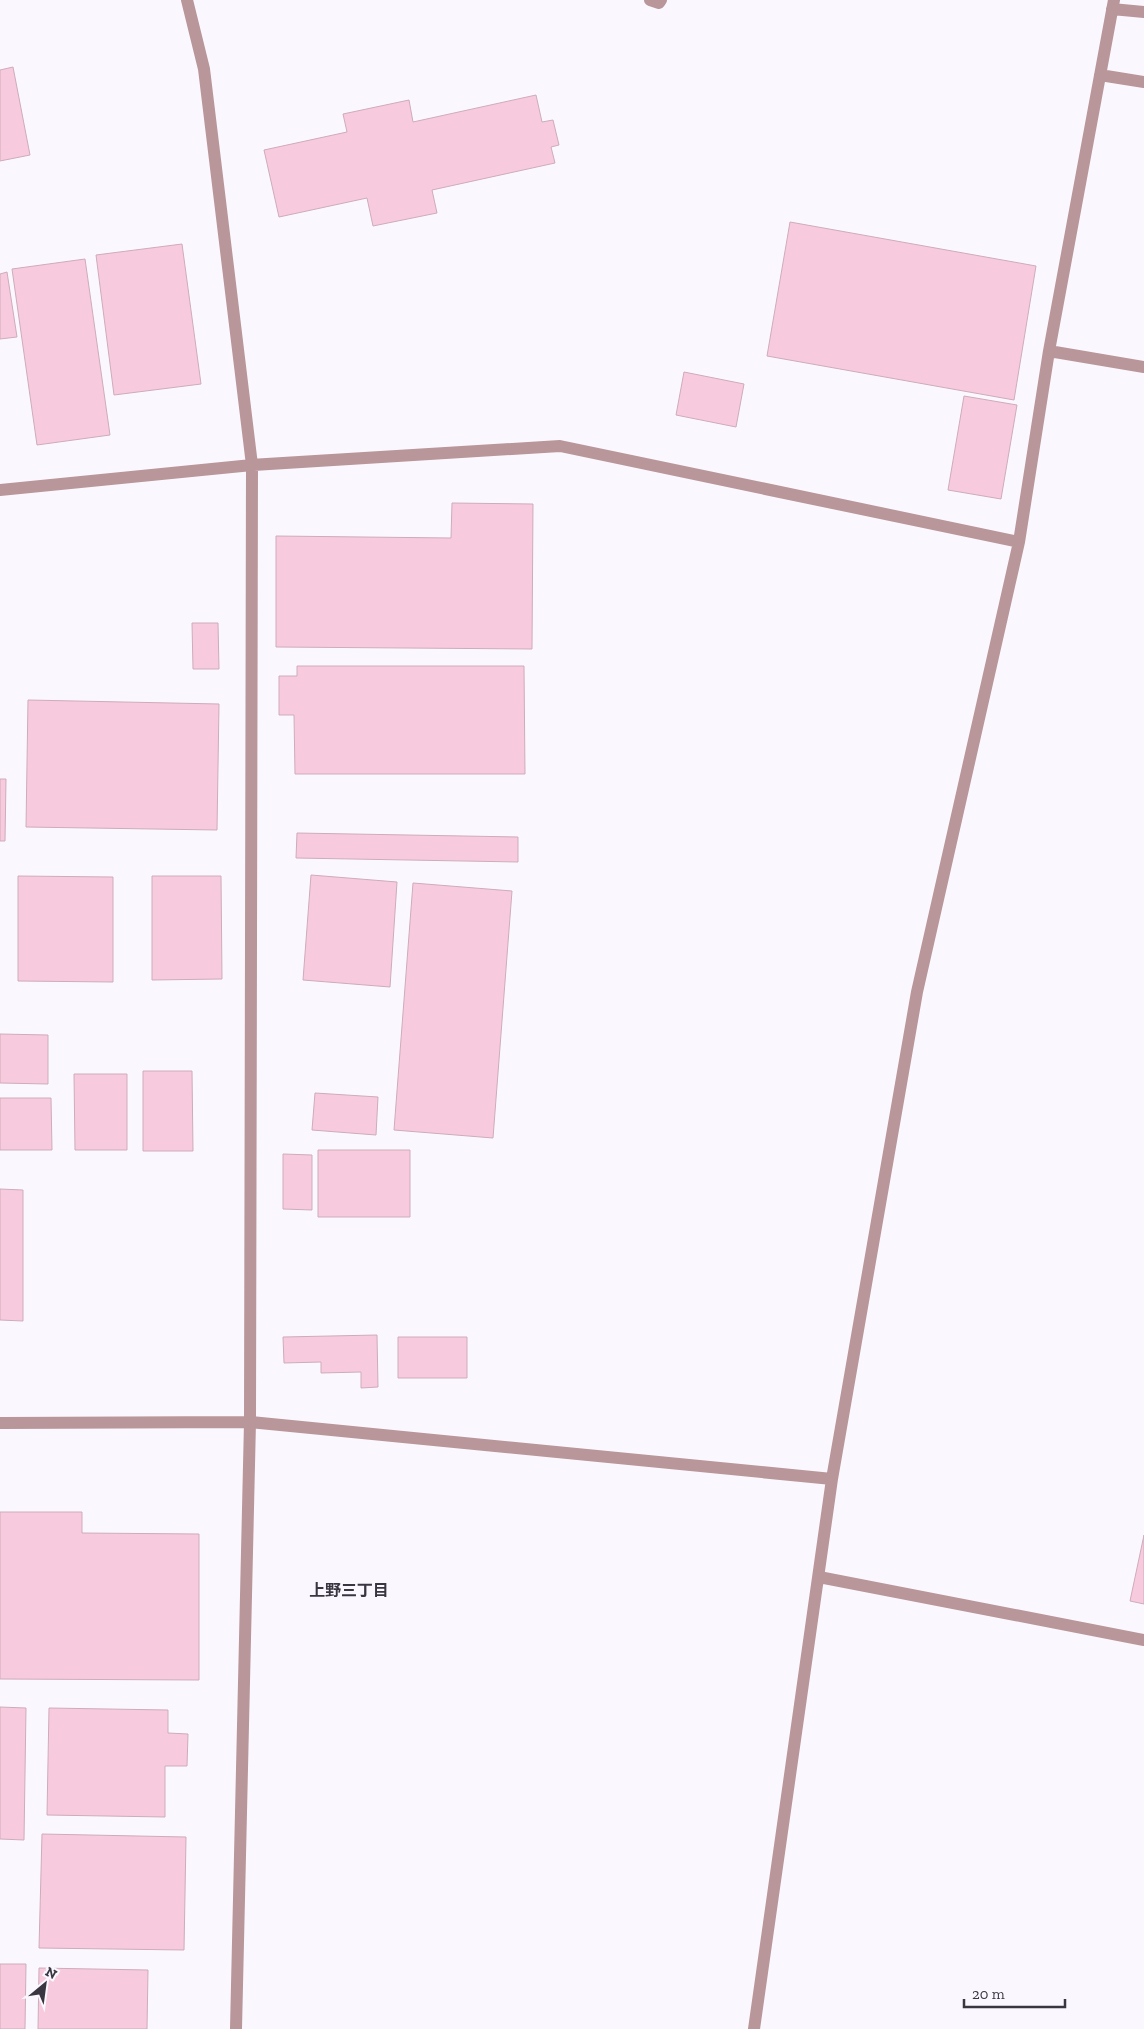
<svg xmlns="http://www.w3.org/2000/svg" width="1144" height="2029" viewBox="0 0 1144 2029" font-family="'Zilla Slab','Noto Sans JP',serif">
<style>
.building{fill:#f8cadd;stroke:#ceacba}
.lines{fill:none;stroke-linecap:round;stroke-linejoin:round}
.street{stroke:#b9969a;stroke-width:12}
.labels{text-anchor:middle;stroke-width:5;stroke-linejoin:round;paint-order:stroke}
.neighbourhood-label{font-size:16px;font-weight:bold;fill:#393642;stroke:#faf8fe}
</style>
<rect width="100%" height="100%" fill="#faf8fe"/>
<!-- building -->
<path class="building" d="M13,67L30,155L0,161V70Z
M536,95L542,122L553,120L559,145L551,147L555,163L432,190L437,213L373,226L367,198L279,217L264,150L347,132L343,114L409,100L413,122Z
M790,222L1036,266L1014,400L767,356Z
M182,244L201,384L114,395L96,255Z
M85,259L110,435L37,445L12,269Z
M7,272L17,337L0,339V274Z
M684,372L744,384L736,427L676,415Z
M964,396L1017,405L1001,499L948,490Z
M452,503L533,504L532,649L276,647V536L451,538Z
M192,623H218L219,669H193Z
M297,666H524L525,774H295L294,715H279V676H297Z
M28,700L219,704L217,830L26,827Z
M0,779H6L5,841H0Z
M297,833L518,837V862L296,858Z
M311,875L397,882L390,987L303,980Z
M18,876L113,877V982L18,981Z
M152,876H221L222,979L152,980Z
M413,883L512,891L493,1138L394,1130Z
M0,1034L48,1035V1084L0,1083Z
M143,1071H192L193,1151H143Z
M74,1074H127V1150H75Z
M315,1093L378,1097L376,1135L312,1130Z
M0,1098H51L52,1150H0Z
M318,1150H410V1217H318Z
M283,1154L312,1155V1210L283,1209Z
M0,1189L23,1190V1321L0,1320Z
M377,1335L378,1387L361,1388V1372L321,1373V1362L284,1363L283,1337Z
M398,1337H467V1378H398Z
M0,1512H82V1533L199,1534V1680L0,1679Z
M1144,1535V1604L1130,1601Z
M0,1707L26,1708L24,1840L0,1839Z
M49,1708L168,1710V1733L188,1734L187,1766H165V1817L47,1815Z
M42,1834L186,1837L184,1950L39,1948Z
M0,1964H26L25,2029H0Z
M39,1968L148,1970L147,2029H38Z"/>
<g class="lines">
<!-- street -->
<path class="street" d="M187,0L204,69L252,465L250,1422L236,2029
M650,0L659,3L661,0
M1112,9L1144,12
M1100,75L1144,82
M1049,351L1144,367
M0,490L252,465L560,446L1019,542
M0,1423L250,1422L832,1479
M819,1577L1144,1640
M754,2029L832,1479L917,992L1019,542L1049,351L1114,0"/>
</g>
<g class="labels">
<!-- neighbourhood labels -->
<g class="neighbourhood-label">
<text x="349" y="1596">上野三丁目</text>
</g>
</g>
<!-- north arrow -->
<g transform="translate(45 1984) rotate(29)" stroke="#faf8fe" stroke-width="4" paint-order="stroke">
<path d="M0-4L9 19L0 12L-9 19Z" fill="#393642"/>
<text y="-8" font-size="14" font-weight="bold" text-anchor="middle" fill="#393642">N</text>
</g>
<!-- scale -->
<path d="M964 1999v8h101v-8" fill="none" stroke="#393642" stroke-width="2.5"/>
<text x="972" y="1999" font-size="15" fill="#393642" stroke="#faf8fe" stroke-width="4" paint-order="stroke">20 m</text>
</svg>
